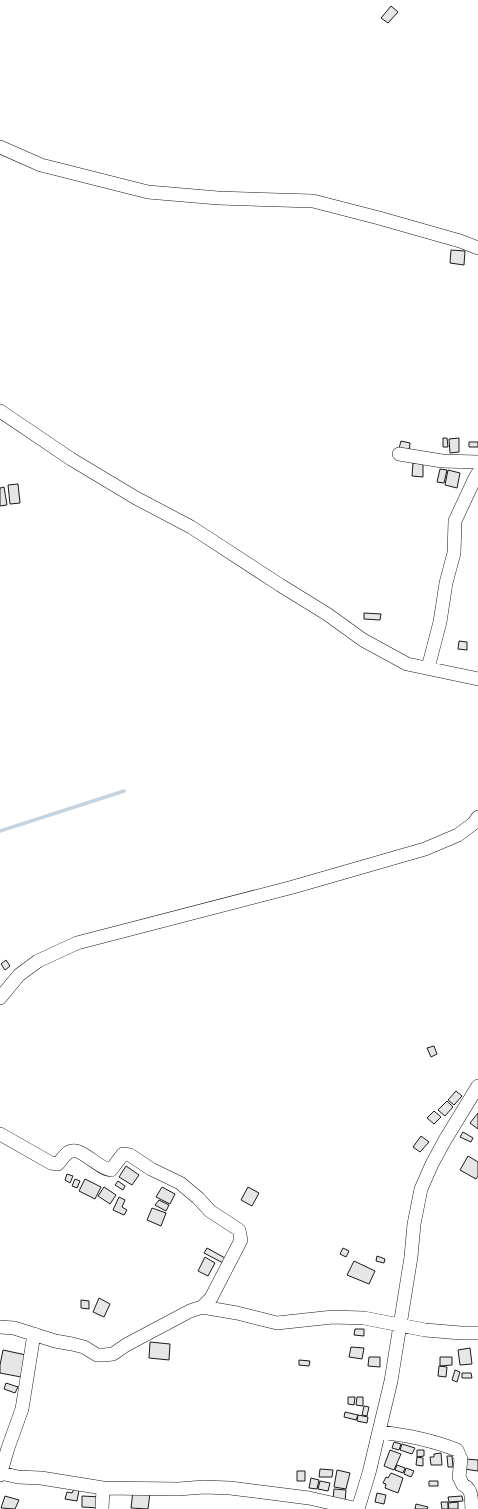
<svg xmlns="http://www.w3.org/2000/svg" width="478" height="1509" viewBox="0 0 478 1509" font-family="Poppins,sans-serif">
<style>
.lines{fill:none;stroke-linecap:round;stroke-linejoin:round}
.stream{stroke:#c6d2dc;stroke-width:3.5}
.building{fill:#e6e6e6;stroke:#1a1a1a}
.minor-casing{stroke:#1a1a1a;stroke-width:14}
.minor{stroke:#fff;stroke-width:13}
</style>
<rect width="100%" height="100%" fill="#fff"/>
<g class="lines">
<!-- stream -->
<path class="stream" d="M0,831L124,791"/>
</g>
<!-- building -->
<path class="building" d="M391,6L398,12L388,23L381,18Z
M451,250L465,251L464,265L450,263Z
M443,438H447L448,447H443Z
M459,438V452L450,453L449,439Z
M401,441L410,443L409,454L398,452Z
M469,442H478V447H469Z
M413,463L423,464V477L412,476Z
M440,469L447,470L444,483L437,482Z
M448,470L460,473L457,488L445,485Z
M18,484L20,503L10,504L8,485Z
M4,487L7,505L0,506V488Z
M364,613L381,614L380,620L364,619Z
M459,641L467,642V650L458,649Z
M6,960L10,966L5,970L1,964Z
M434,1046L437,1054L431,1057L427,1048Z
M456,1091L462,1096L454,1105L448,1100Z
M447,1101L453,1107L445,1116L438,1110Z
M434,1111L441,1117L434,1124L427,1118Z
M478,1113V1129L470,1123Z
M463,1132L473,1138L471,1142L460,1137Z
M421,1136L429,1142L420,1152L413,1147Z
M468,1156L478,1162V1176L476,1179L460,1170Z
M126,1166L139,1175L132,1185L119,1177Z
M67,1174L73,1176L70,1183L65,1180Z
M75,1179L80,1181L77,1188L72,1186Z
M85,1179L101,1187L95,1199L79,1191Z
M118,1181L125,1186L123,1190L115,1185Z
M104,1187L116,1195L110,1204L98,1196Z
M162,1187L175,1194L170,1204L156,1197Z
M248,1187L259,1193L252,1206L241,1200Z
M119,1197L125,1200L122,1207L127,1210L124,1215L113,1210Z
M159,1200L169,1205L166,1211L155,1205Z
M152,1208L166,1213L161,1226L147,1220Z
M207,1248L225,1258L223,1263L204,1253Z
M343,1248L349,1251L346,1257L340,1254Z
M377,1256L385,1259L384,1263L376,1261Z
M205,1257L215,1263L208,1276L198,1271Z
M354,1261L375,1271L369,1284L347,1275Z
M99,1298L110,1304L104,1317L93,1312Z
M81,1300L89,1301V1309L81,1308Z
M355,1329H364V1336L354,1335Z
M150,1342L170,1344L169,1360L149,1358Z
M351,1347L364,1348L362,1359L349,1357Z
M470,1348L472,1364L460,1365L458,1350Z
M3,1350L26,1355L21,1377L0,1373V1365Z
M369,1357H380V1367L368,1366Z
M440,1357H452V1365L440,1366Z
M299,1360L310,1361L309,1366L299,1365Z
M439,1366L447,1367L446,1377L438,1376Z
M455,1370L460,1372L457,1382L452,1380Z
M462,1373H471L472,1378H462Z
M6,1383L18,1387L15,1393L4,1389Z
M348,1397H355L354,1405L348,1404Z
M357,1397H363V1406L356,1405Z
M364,1406L369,1407L367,1416L362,1415Z
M345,1412L358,1415L356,1420L344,1417Z
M358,1415L368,1417L367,1423L357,1421Z
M394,1442L401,1444L399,1450L392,1448Z
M402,1444L415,1448L412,1454L400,1450Z
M390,1450L401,1454L394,1470L384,1466Z
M417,1450H424V1456L417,1457Z
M441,1453L442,1465H431L430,1457H434V1454Z
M447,1456H452L453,1467H448Z
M417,1457L423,1458V1466L416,1465Z
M466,1459L478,1460V1471L464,1469Z
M397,1465L405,1468L403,1473L395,1470Z
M406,1468L414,1471L411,1477L404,1474Z
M320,1469L333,1470L332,1477H319Z
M337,1470L350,1473L346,1489L334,1487Z
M297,1471H305V1481H297Z
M391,1473L403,1478L398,1493L385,1488L386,1484L383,1483L386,1477L388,1478Z
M311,1478L319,1480L317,1489L309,1488Z
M320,1481L330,1483L328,1491L318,1489Z
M429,1481H438V1486H429Z
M74,1489L79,1490L77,1501L65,1499L67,1492L72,1493Z
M334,1489L346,1490L345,1502L333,1500Z
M133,1491L150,1493L148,1509L131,1508Z
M377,1493L386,1495L384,1504L375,1502Z
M5,1496L19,1500L15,1509L1,1508Z
M82,1496L101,1497L100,1508L82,1507Z
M462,1496L463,1501L449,1502L448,1497Z
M441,1502H448V1509H442Z
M458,1502V1509H449L448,1503Z
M416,1504L428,1507L427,1509H415Z"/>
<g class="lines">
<defs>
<path id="minor" d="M0,147L41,165L148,192L218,198L313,201L379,218L460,241L478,248
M0,411L71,459L136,498L191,527L280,585L327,614L363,640L407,664L478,679
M399,454L442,461L478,462
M428,668L440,622L446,583L454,553L455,521L475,478L478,473
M0,998L19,975L38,961L77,943L293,887L425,849L458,835L474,823L478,817
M0,1134L51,1163L58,1164C62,1159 66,1152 72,1151C82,1148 99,1169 111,1170L123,1154L130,1155L151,1169L180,1183L198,1198L210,1211L239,1230L241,1240L211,1298L202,1307
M0,1327L14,1328L55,1341L72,1344L84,1347L97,1355H104L113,1354L126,1345L190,1311L202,1307L237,1313L277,1323L333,1317L364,1318L425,1330L461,1333H478
M380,1432C406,1435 432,1440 457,1450L461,1459L459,1477L463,1485C473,1489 471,1499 472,1509
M1,1473L18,1477L41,1478L103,1488L178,1489L204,1487L230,1488L309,1498L358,1509
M0,1475L8,1448L22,1409L34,1334
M102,1509L103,1488
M358,1509L369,1473L391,1381L411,1257L414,1224L421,1189L432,1164L445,1140L478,1086"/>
</defs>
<!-- minor casing -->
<use href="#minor" class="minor-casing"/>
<!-- minor -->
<use href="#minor" class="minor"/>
</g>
</svg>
